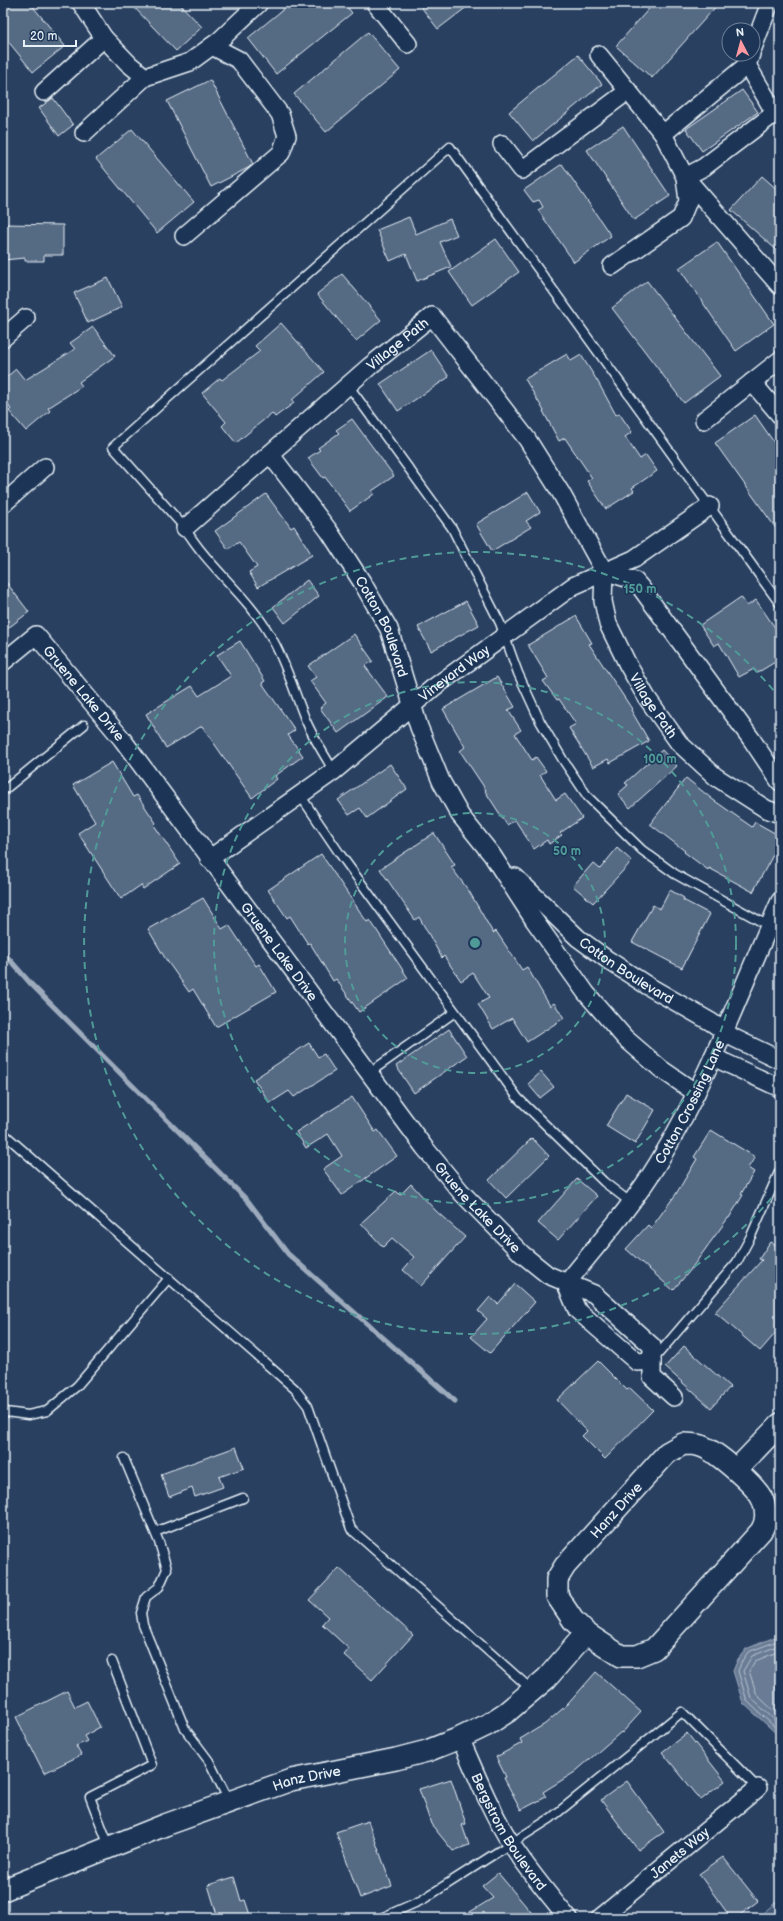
<svg xmlns="http://www.w3.org/2000/svg" width="783" height="1921" viewBox="0 0 783 1921" font-family="'Balsamiq Sans',sans-serif">
<style>
.green{fill:#415774;stroke:#94a4b6}
.water{fill:#6b7c95;stroke:#9dabbd}
.lines{fill:none;stroke-linecap:round;stroke-linejoin:round}
.shore{stroke:#b6c2d0;stroke-width:1}
.stream{stroke:#9dabbd;stroke-width:5}
.building{fill:#556a83;stroke:#e8f1f8}
.service-casing{stroke:#e8f1f8;stroke-width:11}
.minor-casing{stroke:#e8f1f8;stroke-width:20}
.tertiary-casing{stroke:#e8f1f8;stroke-width:24}
.service{stroke:#1d3557;stroke-width:8}
.minor{stroke:#1d3557;stroke-width:17}
.tertiary{stroke:#1d3557;stroke-width:21}
.ring{fill:none;stroke:#509b97;stroke-width:2;stroke-dasharray:7 5}
.labels{text-anchor:middle;stroke-width:3;stroke-linejoin:round;paint-order:stroke}
.street-label{font-size:14px;fill:#e8f1f8;stroke:#1d3557}
.centre{fill:#509b97;stroke:#1d3557;stroke-width:2}
.ring-label{font-size:12px;text-anchor:middle;font-weight:bold;fill:#509b97;stroke:#1d3557;stroke-width:3;stroke-linejoin:round;paint-order:stroke}
</style>
<rect width="100%" height="100%" fill="#294061"/>
<filter id="ink" filterUnits="userSpaceOnUse"><feTurbulence type="fractalNoise" baseFrequency=".025" numOctaves="2"/><feDisplacementMap in="SourceGraphic" scale="8" xChannelSelector="R" yChannelSelector="G"/><feConvolveMatrix kernelMatrix="1 2 1 2 8 2 1 2 1" color-interpolation-filters="sRGB"/></filter>
<g filter="url(#ink)">
<!-- green -->
<path class="green" d="M780,1899V1918H757Z"/>
<!-- water -->
<path class="water" d="M777,1636L780,1637V1737L743,1703L733,1671L738,1659L746,1649Z"/>
<g class="lines">
<!-- shore -->
<path class="shore" d="M780,1640L748,1652L742,1661L738,1671L747,1701L780,1732
M780,1645L752,1656L743,1671L751,1698L780,1725
M780,1651L755,1661L749,1671L757,1695L780,1717"/>
<!-- stream -->
<path class="stream" d="M3,952L31,984L248,1201L288,1254L455,1401"/>
</g>
<!-- building -->
<path class="building" d="M3,3H30L65,46L33,72L3,35Z
M130,3H179L202,27L176,51Z
M291,3H344L352,13L276,74L248,38Z
M418,3H472L438,29Z
M654,3H719L652,78L616,46Z
M368,32L400,70L326,132L294,94Z
M578,55L602,84L533,141L509,112Z
M210,80L253,164L248,168L211,187L167,101Z
M742,90L758,112L702,151L686,129Z
M53,98L73,125L59,136L39,108Z
M623,126L670,196L634,220L587,150Z
M132,129L194,202L157,233L96,159Z
M562,164L611,236L574,262L538,210L543,207L539,200L533,202L524,190Z
M762,176L780,192V253L731,210Z
M409,217L416,234L450,219L457,235L440,242L451,267L417,281L406,254L390,261L377,230Z
M3,224L63,225V255H44V261H25V258L3,260Z
M496,239L519,272L472,305L449,272Z
M717,242L774,324L736,351L679,268Z
M342,274L381,320L356,341L317,294Z
M108,278L122,307L88,323L74,293Z
M647,281L720,376L684,403L612,308Z
M281,323L324,372L292,400L294,403L275,417L272,413L236,443L222,426L226,422L202,393L220,378L222,380L260,351L255,346Z
M93,327L115,356L79,382L82,386L48,408L50,411L26,431L9,411L11,409L3,399V380L16,369L25,380L75,349L70,343Z
M431,350L449,377L398,411L380,384Z
M567,354L571,361L581,355L598,382L616,415L619,413L632,432L625,437L640,459L646,455L657,471L632,488L634,491L606,509L587,481L592,478L565,438L559,441L543,411H544L525,379Z
M755,415L780,451V534L715,443Z
M352,419L394,476L372,491L374,494L350,511L325,477L323,478L308,458L320,450L318,448L339,433L336,430Z
M528,492L540,512L526,521L531,527L492,551L476,524Z
M266,494L291,528L294,526L312,555L258,587L249,572L257,567L239,542L228,549L215,531Z
M3,578L29,612L3,632Z
M307,580L319,596L285,623L273,607Z
M741,597L747,606L756,600L780,635V659L757,673L754,669L739,677L719,643L714,646L700,625Z
M466,601L479,625L431,651L418,627Z
M576,616L592,643L589,644L632,709L631,710L649,741L610,763L608,759L593,767L569,728L576,724L559,699L557,700L543,681L548,678L528,645Z
M354,634L373,661L365,666L388,697L338,733L320,708L326,703L310,681L316,677L308,666Z
M240,641L265,681L262,683L295,730L288,735L303,756L275,776L277,779L252,798L202,726L166,748L146,714L192,686L199,696L231,676L217,655Z
M497,677L515,707L508,710L521,730L515,734L532,760L536,757L546,771L540,775L556,800L565,794L582,818L560,833L562,835L549,844L547,840L534,849L515,820L507,825L485,791L486,790L460,751L465,747L443,709Z
M662,750L677,766L630,808L618,794L628,785L625,783Z
M112,762L133,797L137,795L156,823L154,825L180,864L143,889L141,885L121,899L78,833L95,822L73,785Z
M390,764L407,789L367,818L360,808L349,815L338,800Z
M686,778L712,799L752,827L755,822L780,836V842L753,892L709,868L708,870L684,852L685,851L650,824Z
M434,833L455,865L451,867L469,891L493,933L496,931L522,970L527,967L550,1006L554,1003L564,1018L527,1042L512,1018L493,1029L478,1004L489,998L473,973L461,981L444,956L442,958L419,917L415,920L380,869Z
M617,848L632,861L593,903L573,886L593,863L600,869Z
M321,854L367,922L370,920L408,978L359,1012L336,979L333,981L310,943L308,944L290,916L287,918L268,890Z
M670,890L684,898L683,900L710,914L682,968L632,942L653,905L660,909Z
M203,898L222,929L229,925L256,966L259,964L276,992L216,1027L193,989L189,992L165,958L148,929Z
M449,1029L467,1056L414,1093L396,1066Z
M309,1043L318,1057L324,1054L335,1071L294,1097L289,1091L270,1103L254,1079Z
M541,1072L554,1087L540,1098L528,1084Z
M626,1093L655,1110L635,1144L606,1126Z
M352,1097L375,1132L378,1130L397,1156L342,1195L323,1169L342,1156L328,1134L306,1148L296,1132Z
M711,1130L755,1157L748,1168L754,1172L741,1194L743,1195L729,1218H728L688,1273L673,1290L626,1249L648,1225L651,1228L676,1194L697,1159L694,1157Z
M532,1138L549,1156L506,1198L489,1180Z
M577,1179L597,1196L558,1240L538,1223Z
M411,1184L436,1211L465,1237L421,1286L403,1270L414,1257L392,1238L383,1247L361,1223L396,1191L400,1195Z
M770,1242L780,1248V1328L760,1351L715,1312L762,1260L759,1259Z
M515,1284L535,1302L490,1353L471,1337L487,1319L478,1311L490,1297L498,1304Z
M684,1346L730,1387L711,1408L665,1367Z
M598,1361L627,1390L630,1388L653,1410L605,1459L582,1436L587,1431L557,1400Z
M236,1447L244,1468L219,1477L223,1487L195,1497L192,1488L169,1497L161,1474Z
M339,1568L413,1635L372,1680L344,1655L349,1649L322,1624L328,1617L309,1600Z
M596,1672L641,1712L622,1733L621,1732L575,1772L543,1792L546,1797L521,1810L504,1778L506,1777L496,1757L522,1743L520,1739L545,1724L568,1704Z
M67,1691L75,1707L87,1701L100,1727L84,1736L87,1741L76,1746L81,1755L44,1773L16,1717Z
M687,1733L725,1781L701,1800L662,1752Z
M451,1779L466,1824L462,1825L469,1845L453,1851L431,1824L419,1789Z
M627,1781L664,1832L638,1850L601,1800Z
M368,1821L392,1886L360,1898L336,1832Z
M723,1857L758,1901L736,1918H731L699,1874Z
M498,1873L536,1918H460L493,1898L482,1886Z
M234,1877L241,1901L245,1900L251,1918H218L208,1885Z"/>
<g class="lines">
<defs>
<path id="service" d="M348,385L452,528L500,623L518,673L540,721L563,760L588,797L642,850L675,874L769,926
M334,771C324,755 314,739 306,721C294,692 286,662 270,635C247,595 208,567 185,528L113,447L450,147L780,604
M3,791L84,725
M300,795L340,854L518,1098L604,1182L630,1202
M369,1073L455,1012
M3,1133L295,1389L308,1406L351,1529L532,1690
M654,1359L737,1262L751,1236L780,1170
M3,1409L6,1412L28,1415L47,1411L77,1386L169,1278
M124,1458L159,1542L167,1569L159,1587L146,1597L141,1613L143,1625L185,1729L209,1761L229,1801
M155,1532L243,1498
M109,1846L90,1797L152,1765L112,1661
M381,1918L422,1900L551,1818L682,1712L758,1788"/>
<g id="minor">
<path d="M81,3L104,38L129,64L145,77L190,62L220,40L259,3"/>
<path d="M375,3L408,44"/>
<path d="M753,48L770,3"/>
<path d="M599,55L663,134L747,65L751,54"/>
<path d="M747,65L775,113L704,167L685,177L780,286"/>
<path d="M44,92L104,38"/>
<path d="M84,133L145,77"/>
<path d="M502,144L522,170L628,91"/>
<path d="M184,236L281,153L287,136L280,114L239,60L212,46"/>
<path d="M612,266L681,218L688,201L685,177L663,134"/>
<path d="M3,338L26,318"/>
<path d="M752,382L780,415"/>
<path d="M704,420L780,360"/>
<path id="s1" d="M270,454L329,531L362,582L389,629L419,727L441,781L460,815L492,855L534,920L586,993L625,1038L661,1069L696,1093"/>
<path d="M3,504L45,467"/>
<path id="s2" d="M185,528L370,366L432,316L527,439L561,493L604,571L603,601L608,624L628,665L647,698L679,743L716,777L766,809L780,814"/>
<path d="M604,571L635,581L641,588L752,740L780,782"/>
<path id="s3" d="M3,662L36,635L122,739L424,1147L461,1192L522,1254L548,1275L594,1294L652,1346V1377L674,1397"/>
<path id="s4" d="M209,859L334,771L433,688L573,586L634,559L710,506"/>
<path id="s5" d="M515,877L578,938L608,960L648,986L711,1022L734,1038L780,1060"/>
<path d="M713,1057L780,1088"/>
<path id="s6" d="M566,1284C597,1245 632,1206 658,1163C708,1081 741,989 780,901"/>
<path d="M566,1284L577,1310L637,1362L652,1361"/>
<path id="s7" d="M460,1738C476,1774 491,1812 512,1845C529,1871 548,1894 568,1918"/>
<path id="s8" d="M600,1918L758,1788"/>
</g>
<g id="tertiary">
<path d="M683,1444C689,1444 695,1444 701,1446C716,1451 758,1487 763,1501C767,1512 767,1522 761,1531L654,1649L637,1656H621L586,1633L573,1620L557,1596V1579L565,1566L667,1453Z"/>
<path d="M736,1470L780,1424"/>
<path id="s9" d="M3,1890L165,1825L291,1780L396,1759L427,1751L460,1738L487,1725L507,1712L547,1678L586,1633"/>
</g>
</defs>
<!-- service casing -->
<use href="#service" class="service-casing"/>
<!-- minor casing -->
<use href="#minor" class="minor-casing"/>
<!-- tertiary casing -->
<use href="#tertiary" class="tertiary-casing"/>
<!-- service -->
<use href="#service" class="service"/>
<!-- minor -->
<use href="#minor" class="minor"/>
<!-- tertiary -->
<use href="#tertiary" class="tertiary"/>
</g>
</g>
<!-- distance rings -->
<g class="ring">
<circle cx="475" cy="943" r="130"/>
<circle cx="475" cy="943" r="261"/>
<path d="M779 1189A391 391 0 1 1 779 697"/>
</g>
<g class="labels">
<!-- street labels -->
<g class="street-label">
<text dy="5" stroke="none"><textPath href="#s2" startOffset="281">Village Path</textPath></text>
<text dy="5" stroke="none"><textPath href="#s1" startOffset="207">Cotton Boulevard</textPath></text>
<text dy="5" stroke="none"><textPath href="#s4" startOffset="308">Vineyard Way</textPath></text>
<text dy="5" stroke="none"><textPath href="#s3" startOffset="118">Gruene Lake Drive</textPath></text>
<text dy="5" stroke="none"><textPath href="#s2" startOffset="781">Village Path</textPath></text>
<text dy="5" stroke="none"><textPath href="#s3" startOffset="442">Gruene Lake Drive</textPath></text>
<text dy="5" stroke="none"><textPath href="#s5" startOffset="146">Cotton Boulevard</textPath></text>
<text dy="5" stroke="none"><textPath href="#s6" startOffset="221">Cotton Crossing Lane</textPath></text>
<text dy="5" stroke="none"><textPath href="#s3" startOffset="766">Gruene Lake Drive</textPath></text>
<text transform="translate(616 1510) rotate(-48)" y="5">Hanz Drive</text>
<text dy="5" stroke="none"><textPath href="#s9" startOffset="324">Hanz Drive</textPath></text>
<text dy="5" stroke="none"><textPath href="#s7" startOffset="106">Bergstrom Boulevard</textPath></text>
<text dy="5" stroke="none"><textPath href="#s8" startOffset="103">Janets Way</textPath></text>
</g>
</g>
<circle cx="475" cy="943" r="6" class="centre"/>
<g class="ring-label">
<text x="640" y="593">150 m</text>
<text x="660" y="763">100 m</text>
<text x="567" y="855">50 m</text>
</g>
<!-- margin -->
<rect width="783" height="1921" fill="none" stroke="#1d3557" stroke-width="16"/>
<rect x="8" y="8" width="767" height="1905" fill="none" stroke="#e8f1f8" stroke-width="1.5" filter="url(#ink)"/>
<!-- north arrow -->
<g transform="translate(741 42) rotate(354)"><circle r="19" fill="#1d3557" stroke="#6e8097"/>
<path d="M0-3L7 15L0 10L-7 15Z" fill="#ff9aa2"/>
<text y="-6" font-size="11" font-weight="bold" text-anchor="middle" fill="#e8f1f8">N</text>
</g>
<!-- scale -->
<path d="M24 40v6h52v-6" fill="none" stroke="#e8f1f8" stroke-width="2"/>
<text x="30" y="40" font-size="12" fill="#e8f1f8" stroke="#1d3557" stroke-width="3" paint-order="stroke">20 m</text>
</svg>
